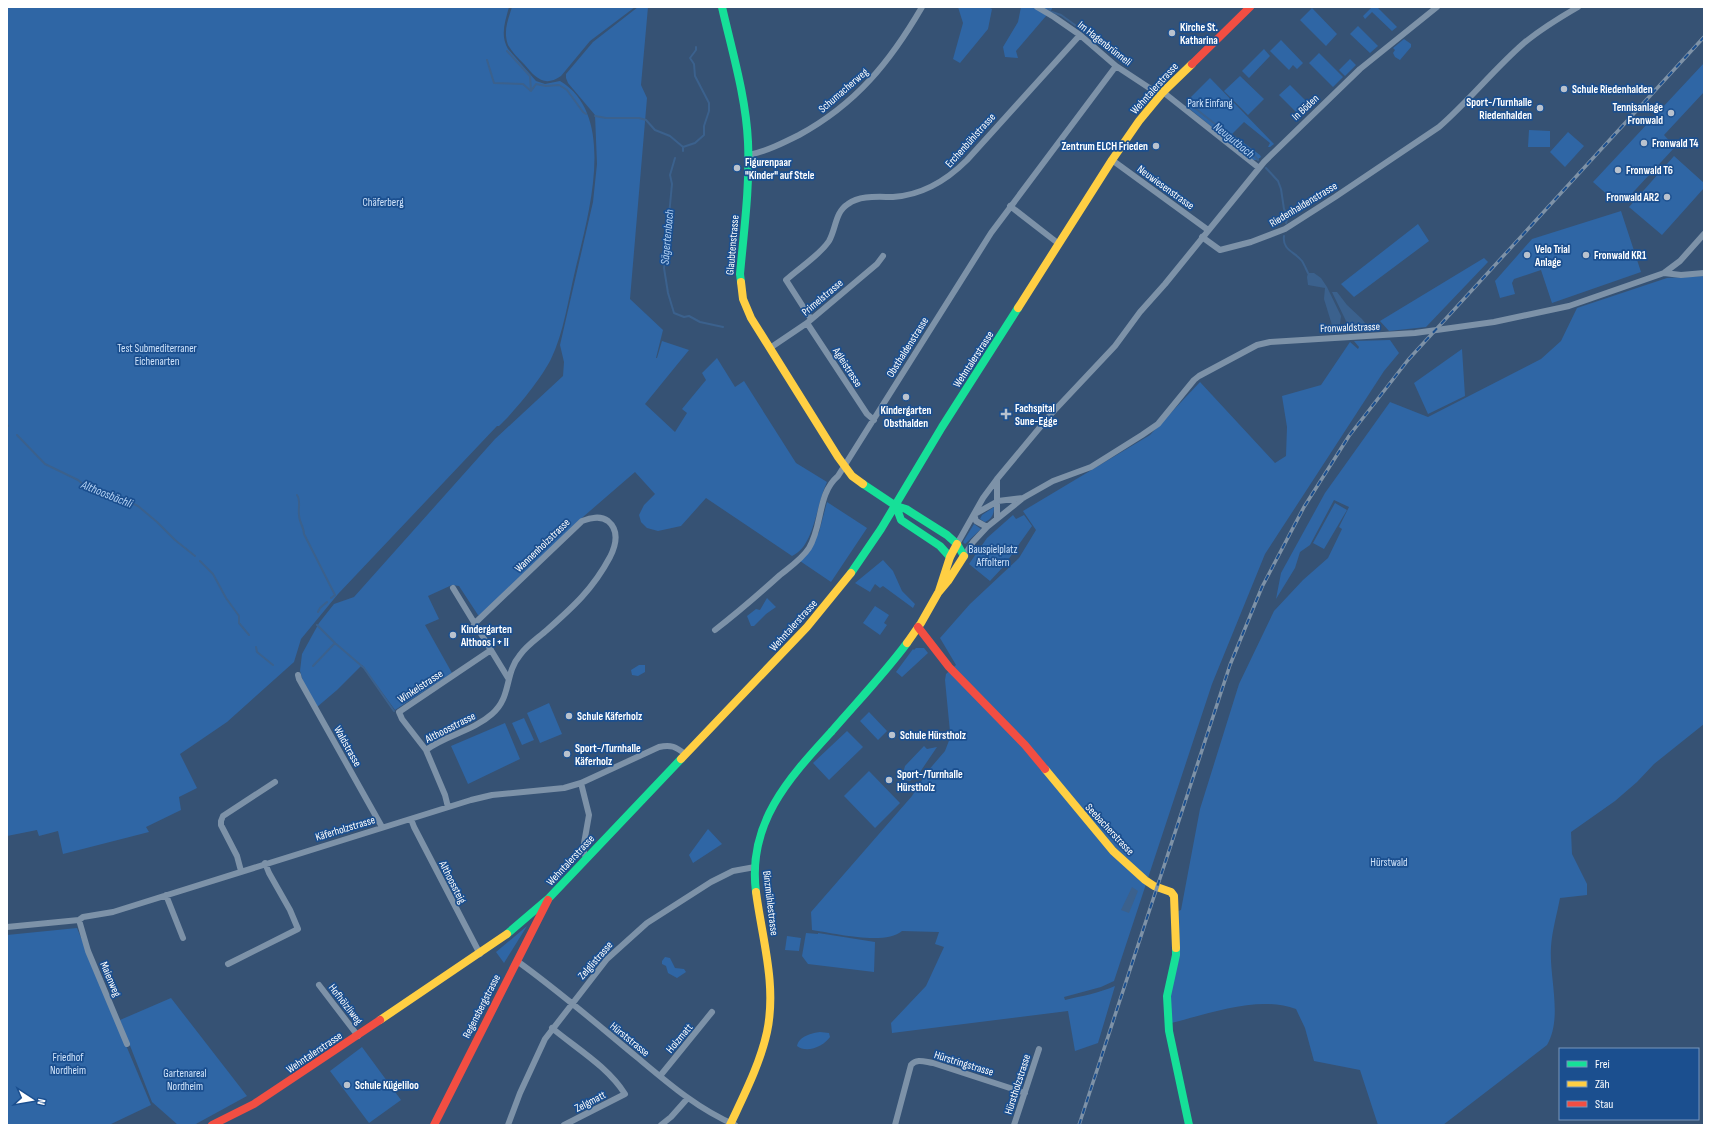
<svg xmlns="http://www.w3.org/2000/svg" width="1711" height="1132" viewBox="0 0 1711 1132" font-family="'Sofia Sans Condensed',sans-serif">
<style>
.green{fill:#2f66a5}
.water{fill:#3b618d}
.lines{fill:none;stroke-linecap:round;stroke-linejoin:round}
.stream{stroke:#3b618d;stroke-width:2}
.street{stroke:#7d92a8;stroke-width:6}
.fast{stroke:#16e098;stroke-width:8}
.slow{stroke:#ffcf43;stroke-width:8}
.jam{stroke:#f24e42;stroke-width:8}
.rail-casing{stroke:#7e92a7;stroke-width:3.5}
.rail{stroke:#1b4f8f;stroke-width:2;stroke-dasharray:6;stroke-linecap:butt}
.poi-dot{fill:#b9c2ce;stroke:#1b4f8f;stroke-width:1.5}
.labels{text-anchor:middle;stroke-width:3.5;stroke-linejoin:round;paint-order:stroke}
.poi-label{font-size:11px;font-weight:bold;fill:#fff;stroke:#1b4f8f;text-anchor:start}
.street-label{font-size:11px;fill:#fff;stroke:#1b4f8f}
.park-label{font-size:11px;fill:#cfe3fa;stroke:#1b4f8f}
.water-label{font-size:12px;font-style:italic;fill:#b5d3f5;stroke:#1b4f8f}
</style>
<rect width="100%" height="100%" fill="#365274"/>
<!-- green -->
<path class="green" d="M7,7H509C505,22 500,35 508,49L536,81L545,84L560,81C619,116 587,219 575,271C568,300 564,332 551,359C541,379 515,411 499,426H497L338,594L301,639L294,662L227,722L180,754L197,788L179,797L181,810L146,827L149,832L63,854L58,831L39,836L37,830L7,836Z
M512,7H635L590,41L561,76C544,88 535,77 524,64C518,58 512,52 508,45C503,31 508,20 512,7Z
M638,7H648L641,85L647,98L630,299L663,330L656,358H657L662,341L689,350L645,404L675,432L687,413L682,409L706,380L702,373L717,358L735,387L744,381L796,463L827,482C816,504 815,546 792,556L706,498L681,526L658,531L647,528L641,522L639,515L644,505L655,494L635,472L576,523L480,615H478L459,586L452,585L428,596L439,619L425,625L452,673L395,710L362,665L337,690L317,707L304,684L300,671L302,654L319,623L334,604L354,597L495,439L563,376L564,362L560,345L593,202L597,164L595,115L568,83L566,78V74L593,42Z
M958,7H988L992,9L988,29L960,63L953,59L963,23Z
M1021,7H1052V9L1016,51L1018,58L1005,57L1003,47L1018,22Z
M1372,7H1377L1397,27L1392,31L1372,12L1365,19L1363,16Z
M1312,8L1337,34L1326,46L1300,20Z
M1358,26L1378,46L1370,53L1350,34Z
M1404,39L1411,44V47L1400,60L1395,57L1393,53L1395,50L1393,48Z
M1281,40L1303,63L1297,69L1293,65L1289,70L1270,51Z
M1264,49L1270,56L1249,78L1242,71Z
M1319,53L1343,77L1333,87L1309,63Z
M1350,59L1356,65L1345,76L1339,70Z
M1704,63V92L1664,135L1675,147L1624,202L1614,193L1610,197L1593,182Z
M1240,76L1264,99L1248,115L1224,91Z
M1210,78L1274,144L1270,147H1268L1270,143L1244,122L1232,134L1260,155L1261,157L1257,160H1253L1186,106L1193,100L1191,97Z
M1290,85L1312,107L1301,117L1279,95Z
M1529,130L1550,131V147H1528Z
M1568,132L1584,146L1565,167L1550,152Z
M1674,156L1704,183V188L1662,235L1629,207Z
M1621,211L1641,272L1552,303L1541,270L1514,279L1512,283L1515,294L1500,298L1495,281L1532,239Z
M1418,224L1429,241L1354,297L1341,284Z
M1484,258L1488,262L1426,327L1389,331L1380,321Z
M1704,276V724L1654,764L1637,782L1615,801L1571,832L1572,854L1587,884V895L1560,898C1557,914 1552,931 1551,947C1549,977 1563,1018 1547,1045L1443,1125H1378L1360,1070L1314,1061L1305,1028L1296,1009C1258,995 1209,1014 1171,1023L1170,996L1178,911L1181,910L1200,809L1239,684L1274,611L1303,580L1328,558L1342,529L1339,527L1349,507L1334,500L1310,545L1300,552L1295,568L1276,599L1281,573L1325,493L1390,402L1428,417L1541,359L1561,341L1577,308L1667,278Z
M1390,340L1399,353L1384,371L1265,554L1212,684L1114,981L1101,987L1064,997L1065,1000C1082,996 1099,993 1115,986L1098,1043L1075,1051L1068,1011L892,1033L891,1023L926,986L944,947L935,944L939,932L902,931C885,946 834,933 812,930L811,912L912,796L927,772L945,751L950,738V732L945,680L946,674L956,665L940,638L970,604L1019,558L1036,530L1023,511L1150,435L1200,382L1275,463L1286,456L1287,427L1282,396L1321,385L1350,342L1358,349L1359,347L1354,341Z
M1462,349L1465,396L1428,414L1414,383Z
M827,502L867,528L831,582L800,561L819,532Z
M1335,503L1347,510L1324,549L1313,543Z
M994,507C994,514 992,519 985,522L980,519L982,515Z
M1013,515L1016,519L1024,515L1032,526L1003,567L990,581L969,564L987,538Z
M974,524L981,529L965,544L963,542Z
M883,560L893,571L902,591L915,604L913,608L883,586L880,588L875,584L870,592L855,583Z
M767,598L776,607L766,614L754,626H751L747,616L756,609L760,610Z
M875,606L889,615L884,623L887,625L880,635L863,623Z
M916,648H924L928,653L902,677L896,672L913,649L914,650Z
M639,665H645V672L638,676L632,675L631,670Z
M549,703L562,734L540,743L527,713Z
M869,712L887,731L878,740L860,721Z
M524,718L534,740L522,745L512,723Z
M505,723L520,759L468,784L451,746Z
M847,731L863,747L829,780L813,763Z
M924,746L927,749L937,747L918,775L910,781L905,780L902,777L905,766Z
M869,771L900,803L875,828L844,796Z
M708,829L722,844L693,863L689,855Z
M527,926L504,963L496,952Z
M77,928L151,1105L109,1125H7V935Z
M806,933L818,934V933L875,942L874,972L808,964L802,956Z
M787,936L801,938L799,951L785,950Z
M665,957L670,958L675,968L684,969L686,972L677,978L668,973L666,966L662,964V961Z
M171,998L247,1096L194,1125H178L152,1102L120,1020Z
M820,1032L829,1033L830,1037C824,1046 807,1054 797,1046C799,1036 812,1033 820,1032Z
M362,1047L401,1100L369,1123L330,1071Z"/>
<!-- water -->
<path class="water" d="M1308,273H1314L1321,278L1327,287L1341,316L1340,324L1332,325L1324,299L1325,288L1308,285L1307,277Z
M1332,292H1337L1347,305L1362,319L1365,323L1363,328L1352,327L1346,321Z
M1132,887L1138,891L1129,913L1121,910Z"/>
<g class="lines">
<!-- stream -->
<path class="stream" d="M1048,7L1049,11L1061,15L1075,25
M507,51L530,76L531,90
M487,60L494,83L523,84L531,91
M531,91L536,84L546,86L559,85L567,90L583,112L586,114
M1191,105L1253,154L1258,160
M595,116L606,118H639L646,120L655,130L670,136L683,147V151
M683,147L695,143L704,135V126L709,111V103L695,76L694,64L690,58L696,50V47
M675,158L670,175L672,184L664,268L668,293L674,313L684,317L689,316L700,322L723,327
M1266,168L1278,181L1281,189L1284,209L1288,216L1286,223
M1284,236C1282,250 1295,252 1302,261C1304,264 1306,269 1308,273
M7,425L8,426
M17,435L45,464L78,480L86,487L99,489L117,496L138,506L157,522L175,540L195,556
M297,495C301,500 298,508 299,515C299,522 304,527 304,534L335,595L331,598
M200,561L213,574L226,598L239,616V623L249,635
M318,612L320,608L327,602
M317,625L335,643
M256,647L257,652L273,665
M313,666L335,643L364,668L394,711"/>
<!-- street -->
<path class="street" d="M1037,7L1054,17L1080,35L1116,66L1160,95
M1163,92L1259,168
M749,155C767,151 783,143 799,135C856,104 890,62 922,7
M1112,160L1208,230
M1010,206L1059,244
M1202,237L1220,250L1251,242L1285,229L1335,197L1439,127C1469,101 1494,69 1524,43C1541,29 1559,18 1578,7
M1664,273L1681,275L1704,273
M811,319L786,280C799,268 820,255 829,241C836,229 835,212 848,204C860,195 878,197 893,197C923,195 946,181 967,160L1080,35
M807,323L867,414L874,420
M770,348L807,323L877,264L883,256
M997,479V518
M974,514L976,521L987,527
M975,514L998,501L1023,498
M957,544L983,498L997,479L1051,414L1115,346L1140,312L1165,284L1264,162L1360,69L1437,7
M964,556L973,542L987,527L1023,498L1053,481L1091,467L1142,435L1158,424L1194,380L1199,376L1257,345L1270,342L1415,333L1494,322L1569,306L1664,273L1680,261L1704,234
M453,588L508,678
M715,630C737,613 759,594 780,575C790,567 802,559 809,548C823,525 817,494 838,476L991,233L1116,66
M298,675L299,679L382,827
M426,750L402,719L399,712L491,650
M581,783L589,815L583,849L586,858
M448,807L445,795L426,750C446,735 473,731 492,714C512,697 504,674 520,655C527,645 538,638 547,630C573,607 593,589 610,557C616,545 620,531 608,521C600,515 590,518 582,521L474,624
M411,819L414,827L480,954
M241,871L237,856L221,825V821L223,816L275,782
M166,895L183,938
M79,920L88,951L127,1044
M7,927L79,920L83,917L113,912L471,800L492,795L564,788L581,783L659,747C671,744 676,747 685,754
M517,961C559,991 598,1025 638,1058C669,1084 698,1109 735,1125
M228,964L298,929L290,910L269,873L265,863
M319,985L358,1036
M552,1028C577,1049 607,1066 625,1094L564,1125
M660,1076L712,1012
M508,1125L520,1093L545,1039L607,959L647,923L711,882L733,871L755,867
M661,1125L671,1117L687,1099
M895,1125L911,1065C917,1058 925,1062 933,1063L1025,1093
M1014,1125L1039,1049"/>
<!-- fast -->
<path class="fast" d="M722,7C732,51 746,97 748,142C750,186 744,230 740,274L741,282
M863,484L896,506L906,509L947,535L957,544L964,556
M896,506L901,520L940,546L950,557
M851,573L881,529L942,427L1018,308
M756,892C747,823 789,778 832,731C857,702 884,674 907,643
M507,934L549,898L681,759
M1176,948V955L1167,996L1169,1031L1189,1125"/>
<!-- slow -->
<path class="slow" d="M741,282L743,299L751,318L838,457L852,476L863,484
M1018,308L1112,160L1139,121L1163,92L1192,64
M939,591L950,557L957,544
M907,643L921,623L938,593L948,581L964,556
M681,759L807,627L851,573
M1045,769L1113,851L1145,880L1154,886L1171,892L1174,896L1176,948
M380,1020L507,934
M730,1125C744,1095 760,1064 767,1032C777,985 762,938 756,892"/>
<!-- jam -->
<path class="jam" d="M1192,64L1250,7
M918,627L949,667L1025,745L1045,769
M212,1125L254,1104L380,1020
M434,1125L548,900"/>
<defs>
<path id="rail" d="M1079,1125L1230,665L1262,587L1304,507L1349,436L1408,360L1704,37"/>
</defs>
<!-- rail casing -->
<use href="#rail" class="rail-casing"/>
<!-- rail -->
<use href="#rail" class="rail"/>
</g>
<!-- markers -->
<g class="poi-dot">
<circle cx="1172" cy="33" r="4"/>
<circle cx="1564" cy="89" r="4"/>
<circle cx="1540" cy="108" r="4"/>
<circle cx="1671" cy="113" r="4"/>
<circle cx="1644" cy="143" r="4"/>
<circle cx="1156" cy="146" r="4"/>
<circle cx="737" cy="168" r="4"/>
<circle cx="1618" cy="170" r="4"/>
<circle cx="1667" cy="197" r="4"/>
<circle cx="1527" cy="255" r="4"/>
<circle cx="1586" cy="255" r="4"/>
<circle cx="906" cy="397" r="4"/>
<path d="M1004 408h4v4h4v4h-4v4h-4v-4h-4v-4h4z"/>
<circle cx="453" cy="635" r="4"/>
<circle cx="569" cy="716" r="4"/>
<circle cx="892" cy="735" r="4"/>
<circle cx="567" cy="754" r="4"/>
<circle cx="889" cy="780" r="4"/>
<circle cx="347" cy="1085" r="4"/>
</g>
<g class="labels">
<!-- poi labels -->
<g class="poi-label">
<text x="1180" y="31">Kirche St.<tspan x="1180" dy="13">Katharina</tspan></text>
<text x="1572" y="93">Schule Riedenhalden</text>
<text x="1532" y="106" text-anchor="end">Sport-/Turnhalle<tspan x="1532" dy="13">Riedenhalden</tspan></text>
<text x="1663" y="111" text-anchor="end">Tennisanlage<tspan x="1663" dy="13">Fronwald</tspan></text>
<text x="1652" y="147">Fronwald T4</text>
<text x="1148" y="150" text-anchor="end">Zentrum ELCH Frieden</text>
<text x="745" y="166">Figurenpaar<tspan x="745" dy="13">"Kinder" auf Stele</tspan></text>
<text x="1626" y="174">Fronwald T6</text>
<text x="1659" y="201" text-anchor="end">Fronwald AR2</text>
<text x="1535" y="253">Velo Trial<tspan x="1535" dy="13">Anlage</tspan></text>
<text x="1594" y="259">Fronwald KR1</text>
<text x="1015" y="412">Fachspital<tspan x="1015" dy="13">Sune-Egge</tspan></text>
<text x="906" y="414" text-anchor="middle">Kindergarten<tspan x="906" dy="13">Obsthalden</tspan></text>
<text x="461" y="633">Kindergarten<tspan x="461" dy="13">Althoos I + II</tspan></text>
<text x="577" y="720">Schule Käferholz</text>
<text x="900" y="739">Schule Hürstholz</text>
<text x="575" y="752">Sport-/Turnhalle<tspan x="575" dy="13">Käferholz</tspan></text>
<text x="897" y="778">Sport-/Turnhalle<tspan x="897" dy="13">Hürstholz</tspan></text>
<text x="355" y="1089">Schule Kügeliloo</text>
</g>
<!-- street labels -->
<g class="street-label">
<text transform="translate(1105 43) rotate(38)" y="4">Im Hagenbrünneli</text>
<text transform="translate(1154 88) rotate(-48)" y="4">Wehntalerstrasse</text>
<text transform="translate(843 90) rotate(-41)" y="4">Schumacherweg</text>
<text transform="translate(1305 107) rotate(-43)" y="4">In Böden</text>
<text transform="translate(970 140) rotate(-48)" y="4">Erchenbühlstrasse</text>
<text transform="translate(1166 187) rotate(36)" y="4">Neuwiesenstrasse</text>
<text transform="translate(1303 204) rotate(-31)" y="4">Riedenhaldenstrasse</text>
<text transform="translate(732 245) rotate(-85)" y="4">Glaubtenstrasse</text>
<text transform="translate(822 297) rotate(-40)" y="4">Primelstrasse</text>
<text transform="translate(1350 327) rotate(-2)" y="4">Fronwaldstrasse</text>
<text transform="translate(907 347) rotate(-58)" y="4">Obsthaldenstrasse</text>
<text transform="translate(973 359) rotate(-57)" y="4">Wehntalerstrasse</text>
<text transform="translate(848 367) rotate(57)" y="4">Agleistrasse</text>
<text transform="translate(542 545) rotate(-44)" y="4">Wannenholzstrasse</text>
<text transform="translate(793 625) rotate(-48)" y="4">Wehntalerstrasse</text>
<text transform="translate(420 686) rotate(-33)" y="4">Winkelstrasse</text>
<text transform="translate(450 727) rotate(-27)" y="4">Althoosstrasse</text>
<text transform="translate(348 746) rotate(61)" y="4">Waldstrasse</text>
<text transform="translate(345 828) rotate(-17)" y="4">Käferholzstrasse</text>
<text transform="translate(1110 829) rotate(47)" y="4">Seebacherstrasse</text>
<text transform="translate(570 860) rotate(-47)" y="4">Wehntalerstrasse</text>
<text transform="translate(453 882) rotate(63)" y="4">Althoossteig</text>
<text transform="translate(771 903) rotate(83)" y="4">Binzmühlestrasse</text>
<text transform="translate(595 960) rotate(-49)" y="4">Zelglistrasse</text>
<text transform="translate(111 979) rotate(67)" y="4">Maienweg</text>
<text transform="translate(346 1004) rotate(52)" y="4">Hofhölzliweg</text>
<text transform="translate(481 1006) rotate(-63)" y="4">Regensbergstrasse</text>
<text transform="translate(679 1038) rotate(-50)" y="4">Holzmatt</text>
<text transform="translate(630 1039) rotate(39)" y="4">Hürststrasse</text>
<text transform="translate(314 1052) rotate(-34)" y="4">Wehntalerstrasse</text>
<text transform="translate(964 1063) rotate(17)" y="4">Hürstringstrasse</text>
<text transform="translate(1017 1084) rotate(-72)" y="4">Hürstholzstrasse</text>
<text transform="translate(590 1101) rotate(-27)" y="4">Zelgmatt</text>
</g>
<!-- park labels -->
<g class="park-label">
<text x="1210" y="107">Park Einfang</text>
<text x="383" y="206">Chäferberg</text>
<text x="157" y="352">Test Submediterraner<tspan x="157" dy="13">Eichenarten</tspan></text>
<text x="993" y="553">Bauspielplatz<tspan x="993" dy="13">Affoltern</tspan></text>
<text x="1389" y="866">Hürstwald</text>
<text x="68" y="1061">Friedhof<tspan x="68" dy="13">Nordheim</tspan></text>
<text x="185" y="1077">Gartenareal<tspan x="185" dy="13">Nordheim</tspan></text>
</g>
<!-- water labels -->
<g class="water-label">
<text transform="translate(1234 140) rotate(39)" y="4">Neugutbach</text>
<text transform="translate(667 237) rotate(-85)" y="4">Sägertenbach</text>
<text transform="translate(107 494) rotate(22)" y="4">Althoosbächli</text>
</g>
</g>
<!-- border -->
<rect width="1711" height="1132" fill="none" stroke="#ffffff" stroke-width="16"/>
<!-- legend -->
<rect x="1559" y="1048" width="140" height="72" fill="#1b4f8f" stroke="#7695bc"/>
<rect x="1567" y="1061" width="20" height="6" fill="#16e098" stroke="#7695bc"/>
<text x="1595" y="1068" font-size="12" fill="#ffffff">Frei</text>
<rect x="1567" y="1081" width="20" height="6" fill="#ffcf43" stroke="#7695bc"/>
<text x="1595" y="1088" font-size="12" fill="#ffffff">Zäh</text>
<rect x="1567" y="1101" width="20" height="6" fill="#f24e42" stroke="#7695bc"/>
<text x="1595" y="1108" font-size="12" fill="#ffffff">Stau</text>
<!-- north arrow -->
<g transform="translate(32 1100) rotate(102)" stroke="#1b4f8f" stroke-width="3" paint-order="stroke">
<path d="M0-3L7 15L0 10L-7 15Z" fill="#ffffff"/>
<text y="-6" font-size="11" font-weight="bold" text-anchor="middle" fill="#ffffff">N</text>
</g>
</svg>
